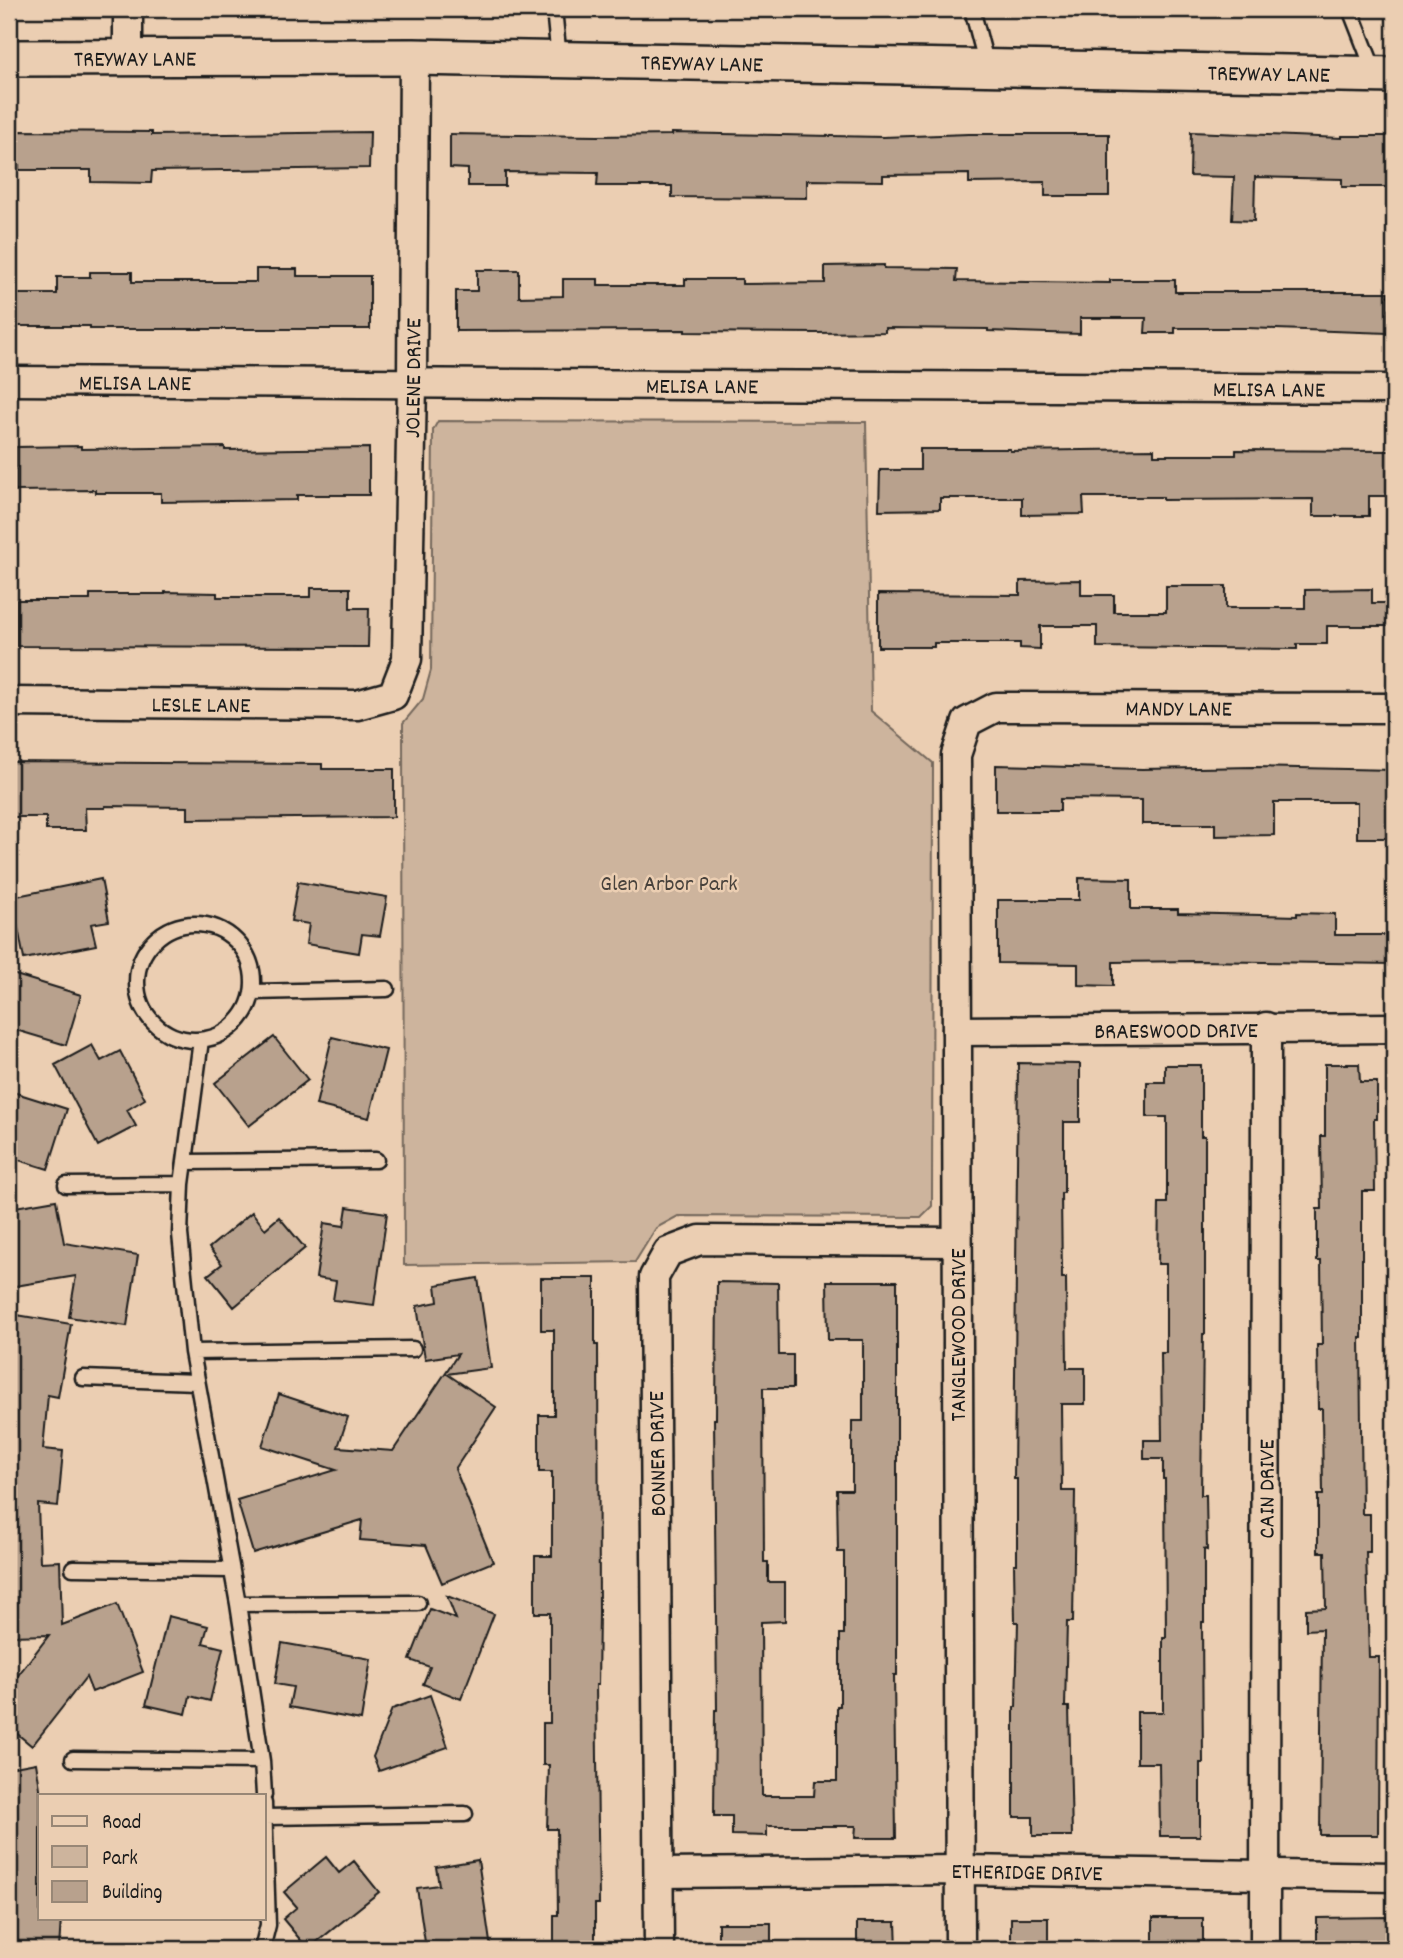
<svg xmlns="http://www.w3.org/2000/svg" width="1403" height="1958" viewBox="0 0 1403 1958" font-family="Dekko,sans-serif">
<style>
.green{fill:#cdb49d;stroke:#74685c;stroke-width:2}
.building{fill:#b8a18d;stroke:#1c1c1c;stroke-width:2}
.lines{fill:none;stroke-linecap:round;stroke-linejoin:round}
.service-casing{stroke:#1c1c1c;stroke-width:19}
.minor-casing{stroke:#1c1c1c;stroke-width:33}
.tertiary-casing{stroke:#1c1c1c;stroke-width:40}
.service{stroke:#ebceb2;stroke-width:14}
.minor{stroke:#ebceb2;stroke-width:28}
.tertiary{stroke:#ebceb2;stroke-width:35}
.labels{text-anchor:middle;stroke-width:5;stroke-linejoin:round;paint-order:stroke}
.street-label{font-size:23px;fill:#1c1c1c;stroke:#ebceb2}
.park-label{font-size:23px;fill:#48423c;stroke:#ebceb2}
</style>
<rect width="100%" height="100%" fill="#ebceb2"/>
<filter id="ink" filterUnits="userSpaceOnUse"><feTurbulence type="fractalNoise" baseFrequency=".0143" numOctaves="2"/><feDisplacementMap in="SourceGraphic" scale="14" xChannelSelector="R" yChannelSelector="G"/><feConvolveMatrix kernelMatrix="1 2 1 2 8 2 1 2 1" color-interpolation-filters="sRGB"/></filter>
<g filter="url(#ink)">
<!-- green -->
<path class="green" d="M438,421L866,422L871,711L933,763L932,1206L921,1217L678,1216L656,1228L635,1262L404,1265L403,723L423,699L431,670L433,430Z"/>
<!-- building -->
<path class="building" d="M19,131L152,132V135L370,132L369,168L152,171L151,183L91,182V170H19Z
M1191,132L1342,138V136H1394V187H1342V179L1255,177L1254,221L1232,220L1234,177L1190,176Z
M672,133L883,137L969,134H1109V196H1045V182L969,183V174L883,175V181L807,180V198L672,197V186H597L598,173L505,172V186H468V169L450,168V134L598,136L672,135Z
M884,265V268L957,269L956,281L1110,283V280H1175V292H1388V333L1247,328H1175V333H1145L1146,318H1080V334L988,331V329L885,328V332L816,333L685,332V330L456,331V291H477V270H519V297L563,296V279H598V285H685V279H742V284L825,283V266Z
M256,269H297V276H370V329H90V326H9V294H57V277H90V272H132V282H256Z
M81,446V449L225,447V450L369,448V495H297V500L161,502V493H95V490L16,491V447Z
M920,449H1010V451L1154,449V455H1236V450L1394,451V496H1369V516H1313V499L1163,500V497H1083L1084,514L1022,515V498H940V509L879,510L880,470H920Z
M1081,580V595H1114V612H1166V586H1226V608H1305V590L1372,589V603H1394V626H1327V644H1297V649L1097,647V626H1040V649L1020,648V643H934V647H878V594L1020,595V581Z
M311,588H350V608H369L368,647L17,646V600H90V594H165V592L217,593V597H311Z
M9,762L322,764V769H394V817L188,819V807L105,806V808H85L86,830H46V817H9Z
M996,765L1142,769L1254,767L1394,770V838H1357V802H1274V835L1215,836V824H1142V800L1060,799V811H996Z
M1079,878L1131,879V909H1178V913L1297,916V913L1335,914V935H1394V964L1196,961L1113,962V986L1078,985V964L998,963V900H1079Z
M101,879L109,921L91,924L96,945L24,959L12,897Z
M298,882L387,897L380,936L362,934L359,953L306,944L309,924L291,921Z
M9,973L81,995L66,1045L9,1028Z
M274,1037L308,1080L249,1126L215,1083Z
M332,1037L386,1050L369,1118L316,1105Z
M92,1045L101,1061L120,1051L145,1099L127,1110L136,1126L98,1146L55,1065Z
M1018,1063L1080,1064V1122H1064V1193H1061L1062,1278H1066L1067,1368H1085V1404H1061L1062,1491H1075L1073,1622H1067L1065,1707H1069L1072,1836H1033V1817H1014V1707H1016L1018,1622H1015L1014,1564H1017V1479H1014Z
M1325,1064H1359L1360,1082H1377V1119H1374L1375,1191H1362V1338H1360L1362,1514H1370V1552H1366L1369,1657H1379L1378,1835H1320L1322,1629L1306,1630V1609L1326,1608L1325,1552H1318V1495H1323L1322,1409H1318L1317,1345H1322L1321,1261H1317V1209H1322L1321,1136H1325Z
M1165,1065H1201V1136H1205V1334H1203L1201,1495H1206L1207,1550L1204,1549V1622H1202L1203,1763H1200V1836H1160L1159,1763H1137V1712H1163V1638H1166L1165,1479H1163V1459H1144V1440H1162L1161,1353H1166V1264H1158L1159,1203H1167V1117H1147V1082H1165Z
M13,1092L67,1109L48,1169L9,1157V1106Z
M56,1200L64,1243L138,1255L127,1326L69,1317L76,1276L9,1287V1208Z
M347,1207L387,1213L374,1305L333,1300L336,1281L316,1278L324,1223L344,1226Z
M252,1212L265,1229L279,1217L305,1248L234,1307L208,1275L222,1264L209,1248Z
M478,1278L491,1368L447,1374L496,1407L455,1469L493,1562L442,1583L426,1545L360,1540L362,1520L253,1553L237,1500L336,1470L262,1446L279,1394L348,1417L338,1447L393,1451L458,1354L425,1359L417,1306L438,1302L436,1285Z
M541,1278H595V1345H598L599,1613L598,1685H596L599,1904H595V1949H554V1915H558L557,1829H547L549,1765H543V1723H550V1613H535V1556H552V1472H539V1415H554V1330H541Z
M827,1281H897V1675H894L896,1838H855L856,1826H767V1836L732,1835V1816H714L715,1710H717L714,1419H716L717,1282L778,1283L779,1355H793V1388H763L764,1562H768V1582H785V1621L761,1622L762,1796H814L815,1781H837V1706H840V1634H844V1552H838L837,1490H852V1421H863V1340H828Z
M11,1314L71,1324L58,1397L48,1395L43,1449L63,1451L58,1506L38,1504L40,1562L60,1561L62,1625L117,1604L143,1672L92,1692L86,1677L32,1746L9,1727V1687L49,1635L9,1636V1325Z
M447,1596L494,1614L461,1699L423,1684L430,1667L410,1660L430,1609L456,1619Z
M168,1616L208,1626L203,1643L223,1648L210,1701L190,1696L186,1714L146,1705Z
M282,1643L371,1659L361,1720L289,1707L293,1687L275,1684Z
M430,1695L448,1747L379,1771L373,1757L392,1709Z
M36,1763L40,1788V1918H61L59,1949H9V1884L15,1885L9,1850V1768Z
M326,1857L339,1873L354,1861L379,1892L308,1949L283,1919L297,1907L284,1892Z
M478,1860L491,1949H426L417,1888L439,1885L436,1867Z
M1388,1917V1949H1317V1918Z
M1011,1918H1048V1949H1011Z
M1153,1918H1203V1949H1153Z
M857,1922H896L897,1949H857Z
M718,1923H771V1949H718Z"/>
<g class="lines">
<defs>
<path id="service" d="M554,9L559,59
M972,9L987,66
M1350,9L1375,73
M137 982a58 58 0 1 1 116 0a58 58 0 1 1-116 0Z
M253,992L387,989
M201,1040L182,1184L180,1234L192,1352L238,1604L262,1761L264,1795
M185,1162L376,1160
M66,1185L182,1184
M192,1352L413,1349
M83,1378L196,1382
M73,1568L230,1570
M238,1604L418,1603
M73,1759L262,1761
M265,1817L465,1814
M262,1949L268,1925L264,1803"/>
<g id="minor">
<path d="M128,9V58"/>
<path id="s1" d="M9,381L1394,389"/>
<path id="s2" d="M9,702L357,705L393,695L407,659L412,382L414,57"/>
<path id="s3" d="M957,1031L1394,1028"/>
<path id="s4" d="M659,1873L961,1870L1394,1877"/>
<path d="M659,1949L654,1277L668,1252L700,1240L956,1242"/>
<path id="s5" d="M960,1949L956,755L967,722L996,707L1394,708"/>
<path id="s6" d="M1265,1949L1266,1027"/>
</g>
<g id="tertiary">
<path id="s7" d="M9,58L414,57L1394,75"/>
</g>
</defs>
<!-- service casing -->
<use href="#service" class="service-casing"/>
<!-- minor casing -->
<use href="#minor" class="minor-casing"/>
<!-- tertiary casing -->
<use href="#tertiary" class="tertiary-casing"/>
<!-- service -->
<use href="#service" class="service"/>
<!-- minor -->
<use href="#minor" class="minor"/>
<!-- tertiary -->
<use href="#tertiary" class="tertiary"/>
</g>
</g>
<g class="labels">
<!-- street labels -->
<g class="street-label">
<text dy="8" stroke="none"><textPath href="#s7" startOffset="126">TREYWAY LANE</textPath></text>
<text dy="8" stroke="none"><textPath href="#s7" startOffset="693">TREYWAY LANE</textPath></text>
<text dy="8" stroke="none"><textPath href="#s7" startOffset="1260">TREYWAY LANE</textPath></text>
<text dy="8" stroke="none"><textPath href="#s2" startOffset="705">JOLENE DRIVE</textPath></text>
<text dy="8" stroke="none"><textPath href="#s1" startOffset="126">MELISA LANE</textPath></text>
<text dy="8" stroke="none"><textPath href="#s1" startOffset="693">MELISA LANE</textPath></text>
<text dy="8" stroke="none"><textPath href="#s1" startOffset="1260">MELISA LANE</textPath></text>
<text dy="8" stroke="none"><textPath href="#s2" startOffset="192">LESLE LANE</textPath></text>
<text dy="8" stroke="none"><textPath href="#s5" startOffset="1444">MANDY LANE</textPath></text>
<text dy="8" stroke="none"><textPath href="#s3" startOffset="219">BRAESWOOD DRIVE</textPath></text>
<text transform="translate(957 1335) rotate(-90)" y="8">TANGLEWOOD DRIVE</text>
<text transform="translate(656 1454) rotate(-91)" y="8">BONNER DRIVE</text>
<text dy="8" stroke="none"><textPath href="#s6" startOffset="460">CAIN DRIVE</textPath></text>
<text dy="8" stroke="none"><textPath href="#s4" startOffset="368">ETHERIDGE DRIVE</textPath></text>
</g>
<!-- park labels -->
<g class="park-label">
<text x="669" y="890">Glen Arbor Park</text>
</g>
</g>
<!-- margin -->
<rect width="1403" height="1958" fill="none" stroke="#ebceb2" stroke-width="35"/>
<rect x="18" y="18" width="1368" height="1923" fill="none" stroke="#1c1c1c" stroke-width="2.5" filter="url(#ink)"/>
<!-- legend -->
<rect x="38" y="1794" width="228" height="126" fill="#ebceb2" stroke="#988776" stroke-width="2"/>
<rect x="52" y="1816" width="35" height="10" fill="#ebceb2" stroke="#988776" stroke-width="2"/>
<text x="102" y="1828" font-size="21" fill="#1c1c1c">Road</text>
<rect x="52" y="1846" width="35" height="21" fill="#cdb49d" stroke="#988776" stroke-width="2"/>
<text x="102" y="1864" font-size="21" fill="#1c1c1c">Park</text>
<rect x="52" y="1881" width="35" height="21" fill="#b8a18d" stroke="#988776" stroke-width="2"/>
<text x="102" y="1898" font-size="21" fill="#1c1c1c">Building</text>
</svg>
